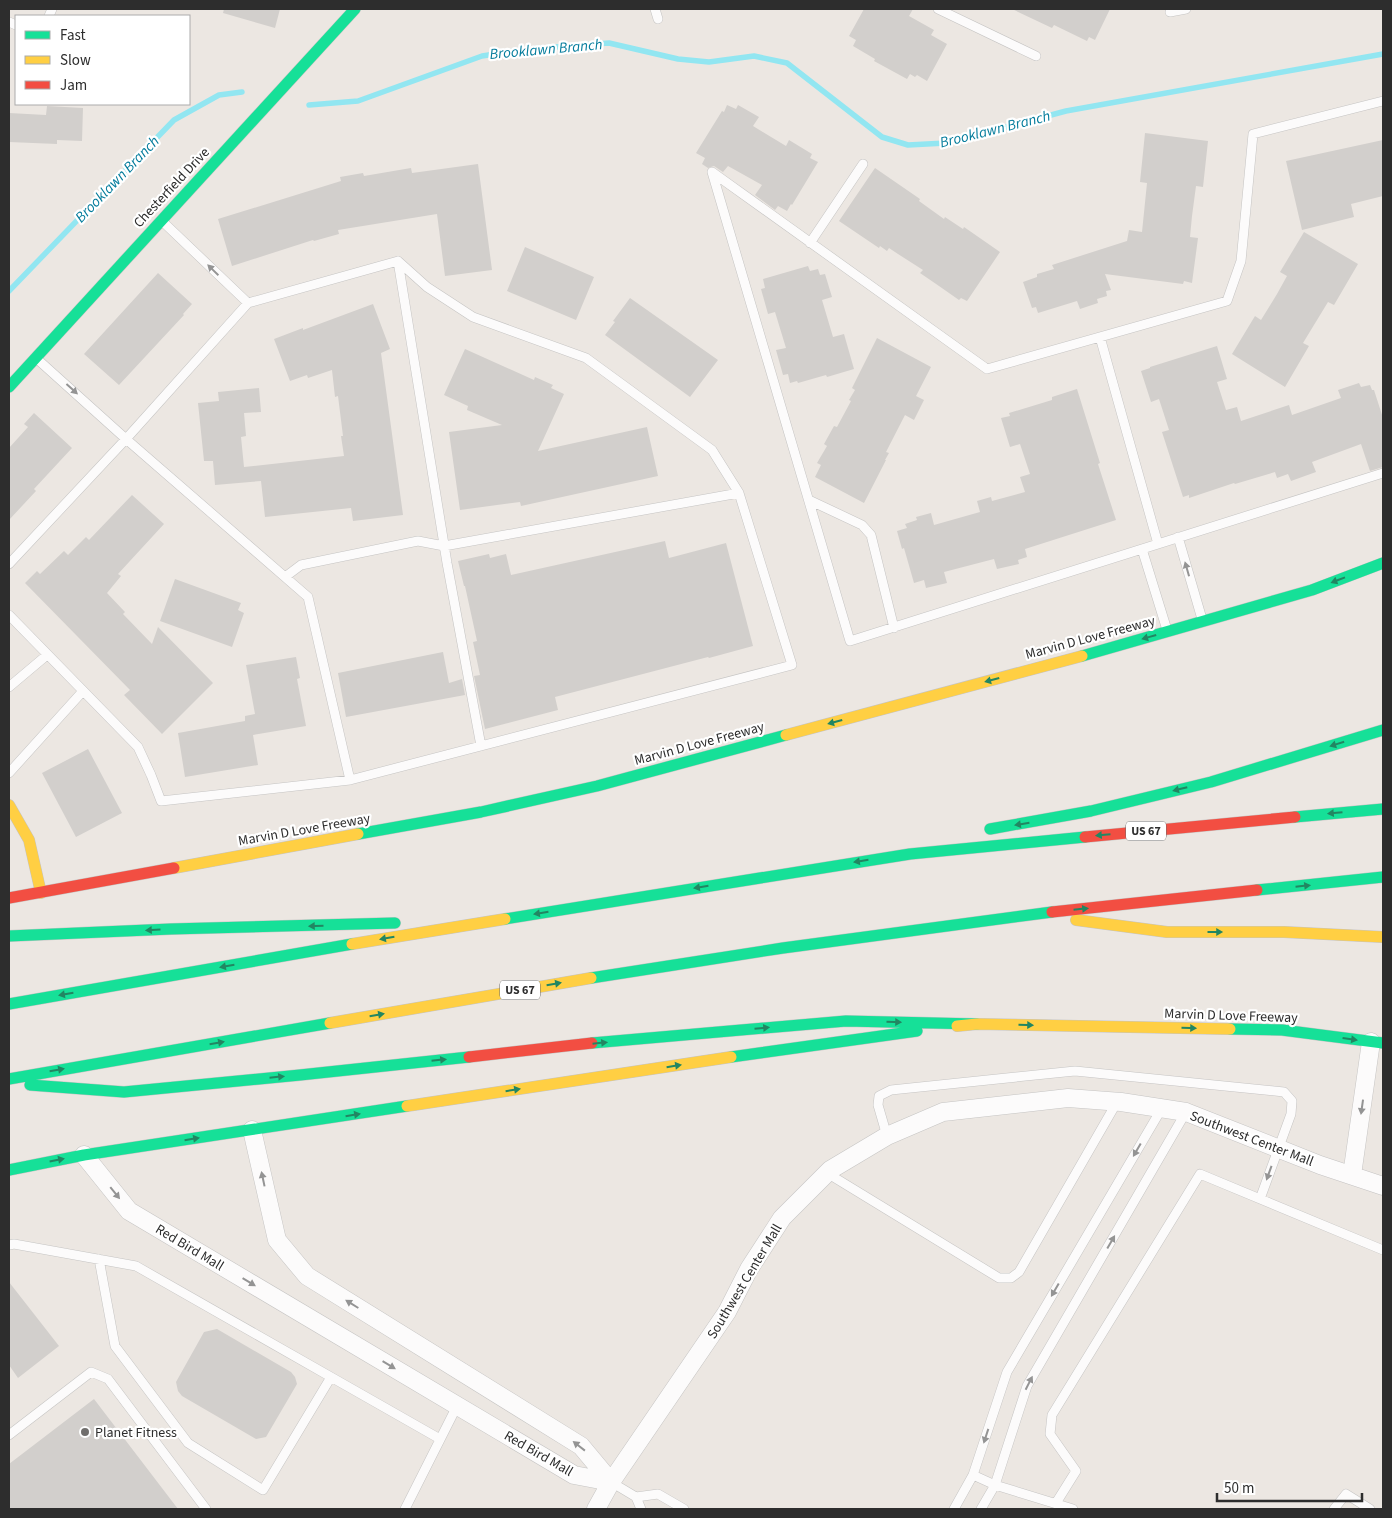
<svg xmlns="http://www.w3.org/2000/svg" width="1392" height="1518" viewBox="0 0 1392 1518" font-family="'Source Sans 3',sans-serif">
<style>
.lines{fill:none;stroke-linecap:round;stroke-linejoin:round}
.stream{stroke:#92e6f1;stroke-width:5.5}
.building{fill:#d2cfcc}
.lane-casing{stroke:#c5c4c3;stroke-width:10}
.street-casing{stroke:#c5c4c3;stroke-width:19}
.fast-casing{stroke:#c5c4c3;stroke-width:12}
.slow-casing{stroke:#c5c4c3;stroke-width:12}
.jam-casing{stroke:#c5c4c3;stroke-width:12}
.lane{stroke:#fcfbfb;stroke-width:9}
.street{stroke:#fcfbfb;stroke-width:18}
.fast{stroke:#16e098;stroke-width:11}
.slow{stroke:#ffcf43;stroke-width:11}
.jam{stroke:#f24e42;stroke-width:11}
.oneway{fill:#949494}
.oneway2{fill:#228662}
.poi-dot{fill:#706e6c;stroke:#fff;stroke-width:2}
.labels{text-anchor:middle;stroke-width:4.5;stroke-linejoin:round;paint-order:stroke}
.shield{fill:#fff;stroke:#6c6c6c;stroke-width:1}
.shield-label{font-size:12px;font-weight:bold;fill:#2d2d2d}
.street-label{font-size:14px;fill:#2d2d2d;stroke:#fff}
.poi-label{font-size:14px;fill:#2d2d2d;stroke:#fff;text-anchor:start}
.water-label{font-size:15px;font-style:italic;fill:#047c9c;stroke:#fff}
</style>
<rect width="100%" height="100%" fill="#ece7e2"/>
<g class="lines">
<!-- stream -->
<path class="stream" d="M309,105L358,101L482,56L529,49L609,43L678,59L709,62L754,56L787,63L882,137L908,145L946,143L1066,111L1383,54
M9,291L174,120L219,95L242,92"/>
</g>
<!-- building -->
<path class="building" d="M224,9H280L275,28L223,13Z
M864,9H913L909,16L934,30L931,35L947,44L927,81L917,75L915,77L910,74L907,79L874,61L875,59L853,46L856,40L849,36Z
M1012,9H1110L1095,40L1089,37L1087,41L1054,25L1052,28Z
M727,105L736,109L738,105L759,117L753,126L786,146L789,140L812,154L810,158L818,162L792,205L791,204L787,211L778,206L775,210L755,195L762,185L728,166L723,172L714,166L708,168L702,164L705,158L696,153L722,111L724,112Z
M47,106L83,108L82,141L57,140V144L9,142V113L46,115Z
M1145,133L1208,141L1203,187L1196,186L1192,216L1190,237L1198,238L1192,283L1184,281L1183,284L1105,274L1111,290L1106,291L1107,296L1097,299L1098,303L1080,309L1077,301L1038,313L1036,307L1032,308L1023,282L1037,277V274L1054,269L1052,265L1127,241L1129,230L1142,232L1147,183L1140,182Z
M1383,140V196L1351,204L1354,217L1302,230L1286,161Z
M478,164L492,270L445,276L437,214L338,230L339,234L314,241L313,240L232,266L218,219L341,181L340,177L363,173L364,176L411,168L412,173Z
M875,168L920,199L919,201L944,219L945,217L963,229L964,227L1000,252L967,301L961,298L959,300L939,286L920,273L923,270L898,254L889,248L887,251L880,246L879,248L839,221Z
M1304,232L1358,264L1334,305L1328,302L1303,343L1309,346L1285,387L1232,354L1255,316L1261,320L1277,294L1287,276L1280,272Z
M525,247L594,277L576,320L507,291Z
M808,266L810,271L818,269L820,275L825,274L832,297L822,300L833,337L844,334L854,369L827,377L826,375L798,383L797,381L790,383L788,374L783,375L776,350L786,348L775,312L768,314L761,289L765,288L763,279Z
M158,273L192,304L183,314L184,315L119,385L84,354Z
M630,298L718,360L690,397L605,335L615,322L613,321Z
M373,304L390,349L381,353L403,515L353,521L351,508L265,517L261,481L215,485L213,461H204L198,403L219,401L218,392L259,388L261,412L244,413L246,436L241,437L244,467L344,456L341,436H343L338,396L335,397L332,370L308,378L307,375L290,381L274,339L303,328V330Z
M877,338L931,367L916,396L924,400L914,420L905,415L886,452L889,453L885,460H886L864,503L815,477L821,465L817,463L827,446L824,444L834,426L837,427L851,401L849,400L855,390L852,388Z
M1217,346L1227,379L1217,382L1226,410L1237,407L1241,421L1289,405L1292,415L1341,398L1338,390L1359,383L1361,387L1370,385L1372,390H1374L1383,418V467L1370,471L1361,444L1312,462L1316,472L1291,481L1288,474L1277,478L1275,472L1235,484L1234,483L1189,498V495L1183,497L1162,432L1169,430L1159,399L1151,402L1141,371L1150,368V367Z
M465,349L534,380L535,377L553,385L551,388L564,394L538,451L647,427L658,476L521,506L520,502L460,510L449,432L502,425L467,410L468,406L444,395Z
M1077,389L1100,463L1098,464L1116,520L1025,549L1027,557L1018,560L1019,564L997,569L994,559L944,572L947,583L926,588L924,580L914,583L904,548L902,549L897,531L907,528L905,524L917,520L916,517L931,513L934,525L980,512L977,501L991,497L992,501L1025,492L1020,477L1030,474L1020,444L1010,447L1001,418L1010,416L1009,413L1052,400V397Z
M34,413L72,448L34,489L36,491L9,520V448L28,427L24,424Z
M132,495L164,524L118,574L121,576L107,593L125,612L123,614L152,644L158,627L213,683L162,734L124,695L130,690L25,583L37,571L40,574L64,551L68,555L86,537L89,540Z
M665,541L669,558L726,543L753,646L709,658L708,657L555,697L558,710L485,729L474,676L480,675L473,642L477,641L465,586H464L458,561L489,554L490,558L506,554L511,575Z
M175,579L241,603L238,610L244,613L232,647L160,621Z
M443,652L449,683L462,679L465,695L346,717L338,673Z
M296,657L300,678L297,679L306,726L253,735L258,765L185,777L178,733L245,721V716L255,714L246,665Z
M88,749L122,813L76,837L42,773Z
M9,1282L59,1346L18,1378L9,1365Z
M217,1329L291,1372L295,1377L297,1384L266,1437L256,1439L182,1396L178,1391L176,1382L204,1332Z
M94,1399L178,1509H9V1464Z"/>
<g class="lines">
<defs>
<path id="lane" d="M655,9L658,19
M938,9L1036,56
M1172,9L1170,12L1186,9
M49,16L52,9
M9,22L16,25
M712,172L850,641L1383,473
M712,172L987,369L1227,301L1241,261L1253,134L1383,101
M162,221L248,303
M810,243L863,164
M1100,337L1158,544
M36,358L126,439L308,597L350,780
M809,500L862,525L871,535L894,628
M1178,537L1202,619
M1142,549L1167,630
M9,564L126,439L248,303L398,261L447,563L481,746
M285,577L301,565L418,541L444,546L739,493
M9,615L138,747L151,775L161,801L350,780L792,665L739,493L712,450L586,358L473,317L427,287L398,261
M9,687L47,655
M9,773L83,691
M887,1136L878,1105L879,1096L891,1090L1075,1071L1284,1092L1292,1101L1291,1114L1260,1199
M827,1173L999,1278H1011L1019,1272L1117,1102
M9,1245L14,1244L136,1266L331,1377L263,1490L188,1443L115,1346L99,1259
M331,1377L440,1439
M9,1435L91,1372L108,1379L206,1509
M973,1475L995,1485L1073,1509
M611,1482L636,1497L641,1509
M636,1497L658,1494L684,1509
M1056,1503L1076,1471L1050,1434L1052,1415L1200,1174L1383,1250
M405,1509L457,1406
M954,1509L973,1475L1007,1372L1162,1108
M981,1509L995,1485L1027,1386L1186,1112
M1334,1509L1346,1494L1370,1509"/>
<path id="street" d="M252,1130L277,1240L307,1276L581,1446L611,1482
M84,1155L129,1211L574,1475L611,1482
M1352,1175L1371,1042
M596,1509L611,1482L727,1312L749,1269L782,1218L830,1170L887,1136L943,1112L1068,1098L1121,1102L1186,1112L1320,1165L1383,1186"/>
<path id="fast" d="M9,387L355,9
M1082,656L1312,590L1383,563
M1295,817L1383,809
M990,829L1091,811L1211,782L1383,730
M358,834L481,812L597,786L786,735
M1257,890L1383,877
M505,919L910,854L1085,837
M9,936L171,929L395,923
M591,978L783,948L1052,912
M9,1004L352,944
M1230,1029L1282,1030L1383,1043
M592,1043L846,1021L977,1024
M731,1057L917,1031
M9,1079L330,1023
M30,1085L124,1092L300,1075L469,1057
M9,1170L84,1155L407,1106"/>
<path id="slow" d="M786,735L1082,656
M9,805L29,840L41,893
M174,868L358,834
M1076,920L1167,932H1284L1383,937
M352,944L505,919
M330,1023L591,978
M957,1026L977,1024L1230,1029
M407,1106L731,1057"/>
<path id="jam" d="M1085,837L1295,817
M9,898L174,868
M1052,912L1257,890
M469,1057L592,1043"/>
</defs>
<!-- lane casing -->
<use href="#lane" class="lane-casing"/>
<!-- street casing -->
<use href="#street" class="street-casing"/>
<!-- fast casing -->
<use href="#fast" class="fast-casing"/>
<!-- slow casing -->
<use href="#slow" class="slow-casing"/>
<!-- jam casing -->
<use href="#jam" class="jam-casing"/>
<!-- lane -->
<use href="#lane" class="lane"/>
<!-- street -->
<use href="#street" class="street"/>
<!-- fast -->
<use href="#fast" class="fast"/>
<!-- slow -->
<use href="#slow" class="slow"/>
<!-- jam -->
<use href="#jam" class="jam"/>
</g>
<!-- one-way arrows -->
<defs><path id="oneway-solid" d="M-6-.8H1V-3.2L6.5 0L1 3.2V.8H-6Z" transform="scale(1.25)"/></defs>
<g class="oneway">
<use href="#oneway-solid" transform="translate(213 270) rotate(-136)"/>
<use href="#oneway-solid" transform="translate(72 389) rotate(42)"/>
<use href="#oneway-solid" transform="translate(1187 569) rotate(-106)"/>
<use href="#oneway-solid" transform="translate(1362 1107) rotate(98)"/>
<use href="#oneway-solid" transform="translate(1137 1150) rotate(120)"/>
<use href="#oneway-solid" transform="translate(1269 1173) rotate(110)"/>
<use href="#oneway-solid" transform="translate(263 1179) rotate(-102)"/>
<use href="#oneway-solid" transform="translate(115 1193) rotate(51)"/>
<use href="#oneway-solid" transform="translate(1111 1242) rotate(-60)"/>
<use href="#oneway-solid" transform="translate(249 1282) rotate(31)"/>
<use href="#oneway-solid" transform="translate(1055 1290) rotate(120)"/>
<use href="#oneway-solid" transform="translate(352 1304) rotate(-148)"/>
<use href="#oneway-solid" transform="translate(389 1365) rotate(31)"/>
<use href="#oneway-solid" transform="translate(1029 1383) rotate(-63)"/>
<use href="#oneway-solid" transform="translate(986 1436) rotate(108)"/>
<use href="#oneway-solid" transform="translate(579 1446) rotate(-142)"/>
</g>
<g class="oneway2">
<use href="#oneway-solid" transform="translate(1338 580) rotate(159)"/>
<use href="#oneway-solid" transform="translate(1149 637) rotate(164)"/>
<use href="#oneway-solid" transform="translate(992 680) rotate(165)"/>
<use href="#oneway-solid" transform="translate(835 722) rotate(165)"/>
<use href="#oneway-solid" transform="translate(1337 744) rotate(163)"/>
<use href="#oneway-solid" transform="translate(1180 789) rotate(166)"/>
<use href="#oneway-solid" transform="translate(1335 813) rotate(175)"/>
<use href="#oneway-solid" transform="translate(1022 824) rotate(171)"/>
<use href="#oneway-solid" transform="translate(1103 835) rotate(175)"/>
<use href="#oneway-solid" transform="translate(861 861) rotate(171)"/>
<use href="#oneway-solid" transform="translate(1303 886) rotate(-6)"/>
<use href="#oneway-solid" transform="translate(701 887) rotate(171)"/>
<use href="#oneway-solid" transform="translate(1081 909) rotate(-6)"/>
<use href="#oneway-solid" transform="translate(541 913) rotate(171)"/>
<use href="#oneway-solid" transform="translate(316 926) rotate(178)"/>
<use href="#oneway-solid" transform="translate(153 930) rotate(177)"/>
<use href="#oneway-solid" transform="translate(1215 932)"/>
<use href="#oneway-solid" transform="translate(387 938) rotate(170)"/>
<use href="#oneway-solid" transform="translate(227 966) rotate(170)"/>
<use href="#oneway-solid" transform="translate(554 984) rotate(-10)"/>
<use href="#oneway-solid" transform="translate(66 994) rotate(170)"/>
<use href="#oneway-solid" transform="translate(377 1015) rotate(-10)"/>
<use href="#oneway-solid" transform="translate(894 1022) rotate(1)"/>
<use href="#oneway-solid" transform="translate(1026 1025) rotate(1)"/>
<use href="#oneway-solid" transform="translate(762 1028) rotate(-5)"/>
<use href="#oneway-solid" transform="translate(1189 1028) rotate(1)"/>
<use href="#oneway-solid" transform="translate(1350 1039) rotate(8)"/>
<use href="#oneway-solid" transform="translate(217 1043) rotate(-10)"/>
<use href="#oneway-solid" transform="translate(600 1043) rotate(-6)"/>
<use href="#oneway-solid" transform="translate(439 1060) rotate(-6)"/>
<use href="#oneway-solid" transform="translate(674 1066) rotate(-9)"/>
<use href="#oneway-solid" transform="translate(57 1070) rotate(-10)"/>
<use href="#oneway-solid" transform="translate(277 1077) rotate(-6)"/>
<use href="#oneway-solid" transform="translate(513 1090) rotate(-9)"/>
<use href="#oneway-solid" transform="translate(353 1115) rotate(-9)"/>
<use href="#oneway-solid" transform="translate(192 1139) rotate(-9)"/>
<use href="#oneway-solid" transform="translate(57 1160) rotate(-11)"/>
</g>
<!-- markers -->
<circle class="poi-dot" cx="85" cy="1432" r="5"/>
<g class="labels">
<!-- shield labels -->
<g class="shield">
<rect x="1126" y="821.5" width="40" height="19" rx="4"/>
<rect x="500" y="980.5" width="40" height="19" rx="4"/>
</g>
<g class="shield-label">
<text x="1146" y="835">US 67</text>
<text x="520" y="994">US 67</text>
</g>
<!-- street labels -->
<g class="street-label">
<text transform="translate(171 187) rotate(-47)" y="5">Chesterfield Drive</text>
<text transform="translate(1090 637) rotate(-15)" y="5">Marvin D Love Freeway</text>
<text transform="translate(699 743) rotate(-15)" y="5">Marvin D Love Freeway</text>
<text transform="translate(304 829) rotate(-10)" y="5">Marvin D Love Freeway</text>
<text transform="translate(1231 1015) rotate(2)" y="5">Marvin D Love Freeway</text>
<text transform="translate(1252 1138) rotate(21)" y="5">Southwest Center Mall</text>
<text transform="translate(190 1247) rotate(31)" y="5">Red Bird Mall</text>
<text transform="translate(744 1281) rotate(-59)" y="5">Southwest Center Mall</text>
<text transform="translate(539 1453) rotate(30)" y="5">Red Bird Mall</text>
</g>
<!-- poi labels -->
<g class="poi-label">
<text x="95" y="1437">Planet Fitness</text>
</g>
<!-- water labels -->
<g class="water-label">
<text transform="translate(546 49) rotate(-5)" y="5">Brooklawn Branch</text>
<text transform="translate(995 129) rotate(-14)" y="5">Brooklawn Branch</text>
<text transform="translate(117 179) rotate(-46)" y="5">Brooklawn Branch</text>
</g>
</g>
<!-- border -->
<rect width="1392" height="1518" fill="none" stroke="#2d2d2d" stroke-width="20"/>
<!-- legend -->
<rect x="15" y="15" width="175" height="90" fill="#ffffff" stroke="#ababab"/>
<rect x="25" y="31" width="25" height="8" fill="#16e098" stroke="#ababab"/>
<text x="60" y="40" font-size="15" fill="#2d2d2d">Fast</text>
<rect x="25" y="56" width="25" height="8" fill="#ffcf43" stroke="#ababab"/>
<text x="60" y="65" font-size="15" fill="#2d2d2d">Slow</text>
<rect x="25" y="81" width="25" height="8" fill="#f24e42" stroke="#ababab"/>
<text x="60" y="90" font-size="15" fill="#2d2d2d">Jam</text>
<!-- scale -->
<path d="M1217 1493v8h145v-8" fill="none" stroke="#2d2d2d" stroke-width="2.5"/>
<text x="1224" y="1493" font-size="15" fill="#2d2d2d" stroke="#ffffff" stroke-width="4" paint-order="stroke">50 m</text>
</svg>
